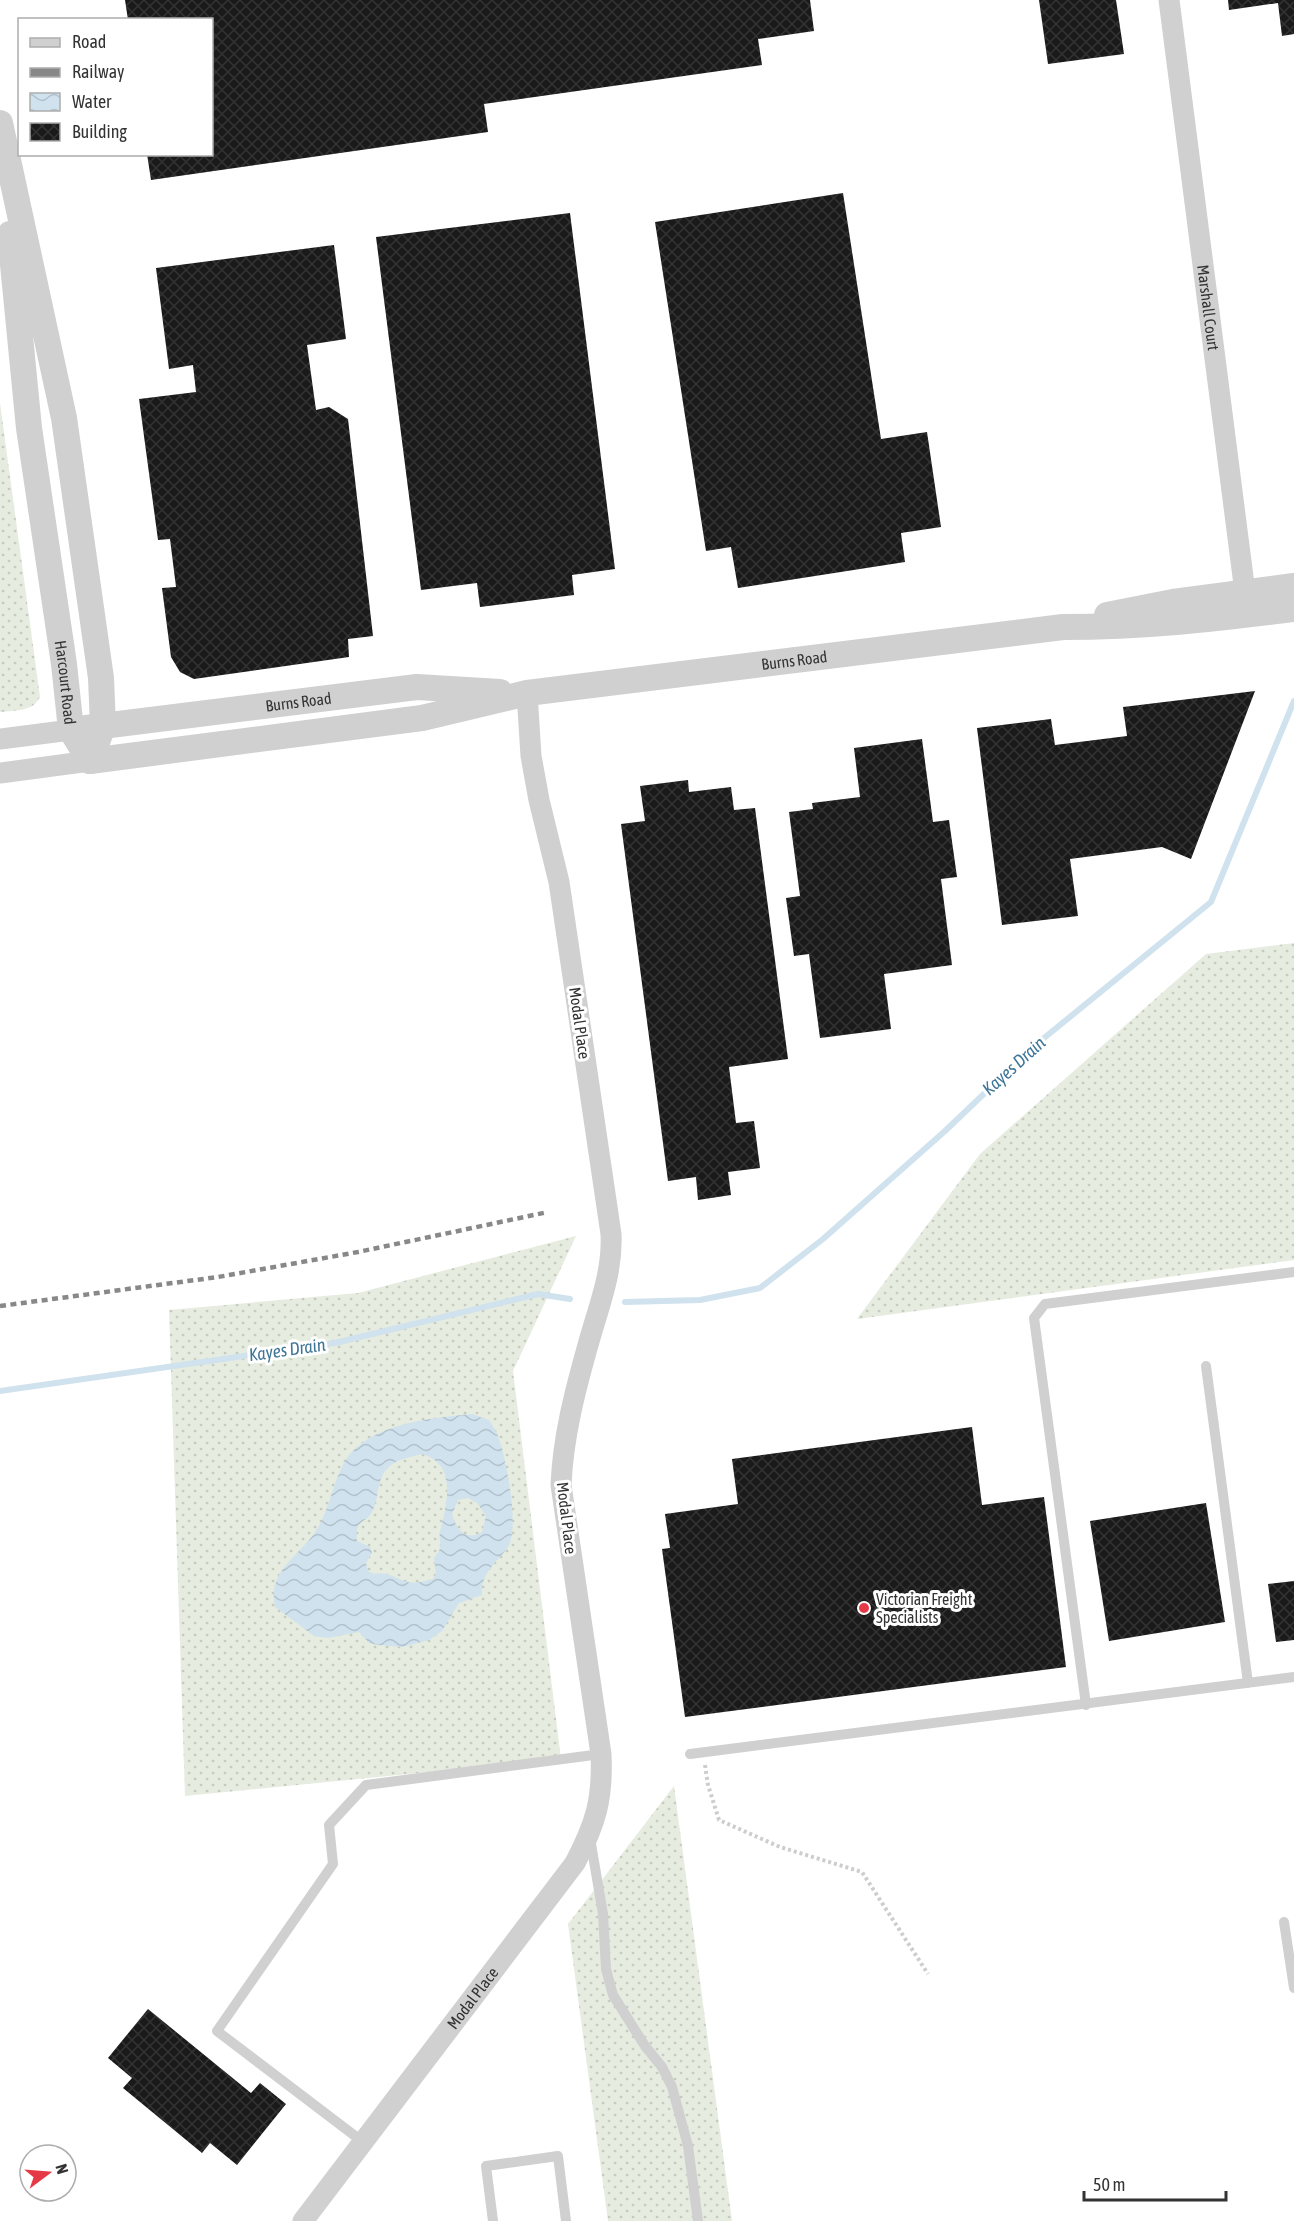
<svg xmlns="http://www.w3.org/2000/svg" width="1294" height="2221" viewBox="0 0 1294 2221" font-family="'Asap Condensed',sans-serif">
<style>
.grass{fill:url(#grass-dots)}
.water{fill:url(#water-waves);fill-rule:evenodd}
.lines{fill:none;stroke-linecap:round;stroke-linejoin:round}
.stream{stroke:#cfe2ee;stroke-width:6}
.building{fill:url(#building-cross-hatch)}
.path{stroke:#cdcdcd;stroke-width:4;stroke-dasharray:3 3;stroke-linecap:butt}
.service{stroke:#d0d0d0;stroke-width:10}
.minor{stroke:#d0d0d0;stroke-width:21}
.tertiary{stroke:#d0d0d0;stroke-width:26}
.rail{stroke:#888;stroke-width:4.5;stroke-dasharray:6 4.5;stroke-linecap:butt}
.poi-dot{fill:#e63946;stroke:#fff;stroke-width:2}
.labels{text-anchor:middle;stroke-width:6;stroke-linejoin:round;paint-order:stroke}
.street-label{font-size:16px;fill:#333;stroke:#fff}
.poi-label{font-size:16px;fill:#333;stroke:#fff;text-anchor:start}
.water-label{font-size:18px;font-style:italic;fill:#3f7597;stroke:#fff}
</style>
<defs>
<pattern id="grass-dots" width="8" height="8" patternUnits="userSpaceOnUse" patternTransform="scale(1.5)"><rect width="8" height="8" fill="#e6ecdf"/><path d="M2 2h.1M6 6h.1" fill="none" stroke="#c6cbc0" stroke-width="1.8" stroke-linecap="round"/></pattern>
<pattern id="water-waves" width="16" height="10" patternUnits="userSpaceOnUse" patternTransform="scale(1.5)"><rect width="16" height="10" fill="#cfe2ee"/><path d="M0 5q4-4 8 0t8 0" fill="none" stroke="#b2c2cd"/></pattern>
<pattern id="building-cross-hatch" width="8" height="8" patternUnits="userSpaceOnUse" patternTransform="scale(1.5)"><rect width="8" height="8" fill="#1a1a1a"/><path d="M0 0l8 8M0 8l8-8" fill="none" stroke="#333"/></pattern>
</defs>
<rect width="100%" height="100%" fill="#fff"/>
<!-- grass -->
<path class="grass" d="M0,403L40,697C33,712 15,710 0,712Z
M1294,943V1260L857,1319L980,1154L1206,954Z
M576,1236L513,1371L561,1759L185,1796L169,1310L358,1293Z
M674,1786L732,2221H608L568,1924Z"/>
<!-- water -->
<path class="water" d="M472,1414L489,1420C492,1425 496,1430 498,1436C506,1458 520,1527 508,1547C497,1563 480,1573 482,1595L459,1603L442,1631L429,1640L403,1647L378,1645L369,1643L359,1632L328,1638L314,1636L275,1607C268,1572 294,1560 313,1535C328,1515 331,1489 342,1467C362,1424 430,1418 472,1414ZM422,1454C459,1465 446,1505 440,1532C438,1545 445,1545 434,1558L436,1574L433,1579C425,1581 416,1584 408,1582C395,1579 389,1571 374,1574L368,1571L366,1563L372,1553L370,1547L357,1541C354,1518 366,1525 373,1510C379,1497 377,1479 387,1469C395,1459 411,1457 422,1454ZM468,1498L477,1503L486,1516L482,1532C466,1542 456,1529 452,1514L458,1500Z"/>
<g class="lines">
<!-- stream -->
<path class="stream" d="M625,1302L700,1300L760,1288L823,1239L945,1131L1033,1047L1211,902L1294,701
M0,1391L335,1343L538,1294L570,1299"/>
</g>
<!-- building -->
<path class="building" d="M125,0H810L814,31L758,39L762,65L484,104L488,132L151,180L147,154H212V20H128Z
M1039,0H1116L1124,54L1048,64Z
M1228,0H1294V34L1282,36L1278,3L1229,10Z
M843,193L881,439L927,432L941,527L901,533L905,562L738,588L731,547L706,551L655,222Z
M570,213L615,569L572,575L574,595L480,607L477,583L421,590L376,237Z
M334,245L346,339L307,345L316,410L329,407L348,419L373,636L348,639L349,657L194,679L180,672L171,657L162,588L176,587L170,539L158,540L139,399L196,392L193,365L169,369L156,268Z
M1255,691L1191,859L1162,847L1070,859L1078,916L1002,925L977,728L1051,719L1055,745L1127,736L1123,707Z
M922,739L933,822L949,820L957,877L941,879L952,965L884,974L891,1029L820,1038L809,954L794,956L786,898L800,896L789,812L813,809L812,803L860,797L854,748Z
M688,780L689,792L731,787L734,810L755,808L788,1059L729,1067L736,1123L754,1121L760,1168L728,1172L731,1195L698,1200L696,1177L668,1181L621,824L645,821L640,786Z
M972,1427L982,1505L1044,1497L1066,1667L685,1717L662,1549L670,1548L665,1514L738,1504L732,1459Z
M1206,1503L1225,1622L1109,1641L1090,1521Z
M1294,1581V1640L1276,1642L1268,1584Z
M148,2009L251,2093L260,2083L286,2104L237,2165L210,2143L202,2153L123,2088L132,2078L108,2058Z"/>
<g class="lines">
<!-- path -->
<path class="path" d="M705,1765L708,1785L719,1820L780,1847L862,1872L928,1974"/>
<!-- service -->
<path class="service" d="M1206,1366L1248,1683
M1086,1705L1034,1318L1045,1304L1294,1272
M690,1754L1294,1677
M590,1838L603,1914L606,1969L613,1995L645,2046L662,2067L672,2087L688,2146L698,2221
M1284,1922L1294,1988
M363,2142L217,2031L333,1864L329,1825L366,1785L601,1754
M493,2221L486,2166L558,2156L566,2221"/>
<!-- minor -->
<g class="minor">
<path id="s1" d="M1169,0L1247,608"/>
<path d="M0,739L71,730"/>
<path d="M0,773L90,761"/>
<path id="s2" d="M303,2221L575,1863C596,1823 603,1799 601,1754L561,1485C563,1437 575,1391 588,1345C598,1308 613,1273 611,1234L559,882L539,800L531,756L527,693"/>
</g>
<!-- tertiary -->
<g class="tertiary">
<path d="M0,123L64,418L101,678L103,726L90,761"/>
<path id="s3" d="M10,234L29,428L64,664L71,730L90,761"/>
<path d="M1107,615L1173,602L1294,586"/>
<path id="s4" d="M86,728L417,687L500,692"/>
<path id="s5" d="M90,761L422,718L527,693L1063,627C1143,627 1216,619 1294,609"/>
</g>
<!-- rail -->
<path class="rail" d="M0,1306L218,1277L358,1252L548,1212"/>
</g>
<!-- markers -->
<circle class="poi-dot" cx="864" cy="1608" r="6"/>
<g class="labels">
<!-- street labels -->
<g class="street-label">
<text dy="6" stroke="none"><textPath href="#s1" startOffset="310">Marshall Court</textPath></text>
<text dy="6" stroke="none"><textPath href="#s5" startOffset="712">Burns Road</textPath></text>
<text dy="6" stroke="none"><textPath href="#s3" startOffset="452">Harcourt Road</textPath></text>
<text dy="6" stroke="none"><textPath href="#s4" startOffset="214">Burns Road</textPath></text>
<text transform="translate(580 1023) rotate(82)" y="6">Modal Place</text>
<text transform="translate(567 1518) rotate(83)" y="6">Modal Place</text>
<text dy="6" stroke="none"><textPath href="#s2" startOffset="280">Modal Place</textPath></text>
</g>
<!-- poi labels -->
<g class="poi-label">
<text x="876" y="1605">Victorian Freight<tspan x="876" dy="18">Specialists</tspan></text>
</g>
<!-- water labels -->
<g class="water-label">
<text transform="translate(1014 1066) rotate(-42)" y="6">Kayes Drain</text>
<text transform="translate(287 1350) rotate(-8)" y="6">Kayes Drain</text>
</g>
</g>
<!-- legend -->
<rect x="18" y="18" width="195" height="138" fill="#ffffff" stroke="#adadad" stroke-width="1.5"/>
<rect x="30" y="38" width="30" height="9" fill="#d0d0d0" stroke="#adadad" stroke-width="1.5"/>
<text x="72" y="48" font-size="18" fill="#333333">Road</text>
<rect x="30" y="68" width="30" height="9" fill="#888888" stroke="#adadad" stroke-width="1.5"/>
<text x="72" y="78" font-size="18" fill="#333333">Railway</text>
<rect x="30" y="93" width="30" height="18" fill="url(#water-waves)" stroke="#adadad" stroke-width="1.5"/>
<text x="72" y="108" font-size="18" fill="#333333">Water</text>
<rect x="30" y="123" width="30" height="18" fill="url(#building-cross-hatch)" stroke="#adadad" stroke-width="1.5"/>
<text x="72" y="138" font-size="18" fill="#333333">Building</text>
<!-- north arrow -->
<g transform="translate(48 2173) rotate(74)"><circle r="28" fill="#ffffff" stroke="#adadad" stroke-width="1.5"/>
<path d="M0-4.5L10 22L0 15L-10 22Z" fill="#e63946"/>
<text y="-9" font-size="16" font-weight="bold" text-anchor="middle" fill="#333333">N</text>
</g>
<!-- scale -->
<path d="M1084 2191v9h142v-9" fill="none" stroke="#333333" stroke-width="3"/>
<text x="1093" y="2191" font-size="18" fill="#333333" stroke="#ffffff" stroke-width="4.5" paint-order="stroke">50 m</text>
</svg>
